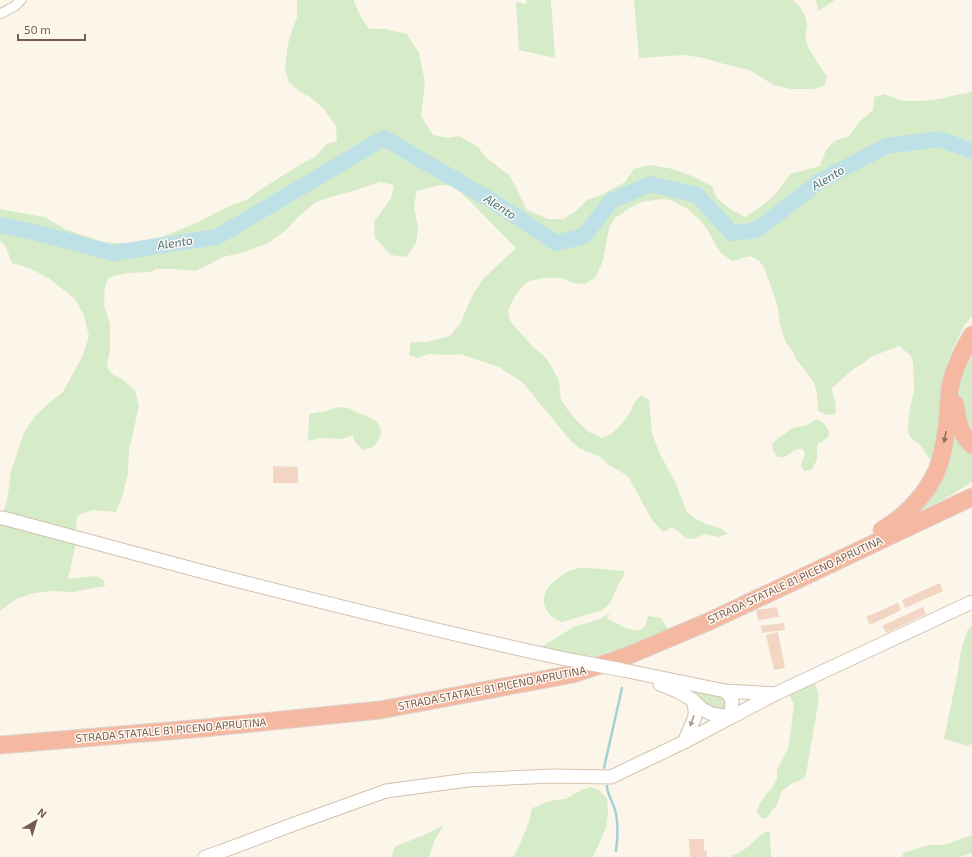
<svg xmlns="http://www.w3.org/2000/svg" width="972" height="857" viewBox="0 0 972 857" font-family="'Exo 2',sans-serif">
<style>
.green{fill:#d6ebc8}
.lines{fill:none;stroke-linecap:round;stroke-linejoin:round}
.stream{stroke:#a4d0d8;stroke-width:2.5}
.river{stroke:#bee1e7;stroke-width:16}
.building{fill:#f2d5c2}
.street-casing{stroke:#cfbeaf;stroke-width:11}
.secondary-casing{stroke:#d5c0af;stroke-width:15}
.highway-casing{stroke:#dcd5d1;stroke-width:19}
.street{stroke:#fff;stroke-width:9}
.secondary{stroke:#fff;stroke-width:13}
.highway{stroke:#f5b9a2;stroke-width:17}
.secondary-bridge-casing{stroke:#d5c0af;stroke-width:15;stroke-linecap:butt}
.secondary-bridge{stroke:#fff;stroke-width:13}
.oneway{fill:#916f5e}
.oneway2{fill:#ae9d94}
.labels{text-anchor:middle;stroke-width:3;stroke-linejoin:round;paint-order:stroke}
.street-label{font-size:11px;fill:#785c4d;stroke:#fff9f1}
.water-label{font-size:12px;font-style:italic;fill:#437883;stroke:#fff9f1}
</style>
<rect width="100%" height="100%" fill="#fcf6ea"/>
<!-- green -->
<path class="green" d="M297,0H354C357,11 362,19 369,29H386L407,34L419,53L425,82L421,116L433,135L448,138L459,136L478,147L485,157L509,175L517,189L526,209L548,219H563L576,211L587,200L601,195L625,182L634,169L650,165L673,169L692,176L712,186L716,197L730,209L745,217L760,207L776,194L790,174L820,166L826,150L834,141L849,136L859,122L873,110L874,97L884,94L903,101H921L940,99L956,95L968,93L972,91V316L964,326L949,357L943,379L942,413L932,470L931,461L919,444L910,437L908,430L909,414L914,390L913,364L911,356L899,346L873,356L851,371L831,389C835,399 837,404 835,414L827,415L818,411L817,393L814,383L808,374L796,359L792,350L786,342L781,329L777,304L764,267L759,261L750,256L732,261L720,252L705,226L700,220L688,209L671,200L661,199L641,202L633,206L615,218L609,228L603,261L595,278L584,284L573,283L561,278H543L529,281L522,287L514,298L508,311L510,321L533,347L545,357L551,366L559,381L561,400L567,409L576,420L589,432L602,438L610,435L619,427L630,413L634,403L641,395L649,400L652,433L659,452L676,484L687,512L697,520L706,524L722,529L728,534L719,537L705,534L693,539L686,538L673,527L663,532L652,520L628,476L609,465L599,456L579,448L570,440L523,383L499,367L460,354L448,355L429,354L417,358L409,355L411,342H426L450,336L460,324L473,294L484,278L516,248L455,186L440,185L417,191L414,205L418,228L416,243L406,257L391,255L375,238L374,222L391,198L394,185L380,182L350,192L334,196L316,202L300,215L285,231L268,243L245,252L223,257L196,271L173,269H156L151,272L127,273L109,277L105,286L104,306L110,324V349L107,366L111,373L123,380L135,390L139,406L129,451L128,473L123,494L116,512L92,510L77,516L76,530L65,531L2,513L7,502L11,471L24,433L35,416L49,403L63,392L83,355L89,336L84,316L75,299L50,279L29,268L12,263L5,245L0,241V209L44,217L67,230L104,242L133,244L159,238L199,222L227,207L248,199L263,188L299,165L315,157L327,144L337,141L336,126L324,109L310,97L299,91L289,82L285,68L288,44L292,30L297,18Z
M526,0H551L555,58L519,50L516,2L526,4Z
M634,0H793L800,7L806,18L807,27L805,35L808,47L817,62L827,77L824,86L813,89H790L774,85L749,70L724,64L704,58L684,55L639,58Z
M816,0H835L818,11Z
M972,342V437C969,429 961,416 960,408C956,386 966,363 972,342Z
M336,407L348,408L377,421L382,432C377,443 376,448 363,450L356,443L352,435L342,439L320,438L308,441L309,414L327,411Z
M817,419C823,422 829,428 829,435L827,438L818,444L817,447V460L811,470L804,471C796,462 808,457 804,451C800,444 789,455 784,457C782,457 780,457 778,457L773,451L772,444L778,438L793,428L807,425Z
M953,425L972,451V482L943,500L911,515Z
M0,525L19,527L76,543L68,579L96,576L104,580L105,586L73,592L51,591L34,593L16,599L0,611Z
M579,568H589L624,571V576L618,585L610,603L603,610L562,622C555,620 551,617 547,611C537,594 553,580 567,572C571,570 575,569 579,568Z
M610,613L607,618C613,622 637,636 643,628C645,626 647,620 648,616L661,618L668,629L666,636L619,655L611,651L580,661L534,651L574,627L600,619Z
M972,625V743L968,746L944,739L958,671L961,650L967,631Z
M815,684L819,696L817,710L806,774L803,779L791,784L782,791L777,805L771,812L768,817L762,819L757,812L759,805L766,794L772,788L777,779V770L788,749L791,730L794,704L789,695Z
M696,691L722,693L730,711L716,713L695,695V692Z
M590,787L598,789L607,799L608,815L606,828L593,857H513L516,853L529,822L532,808L539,806L546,802L555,800L566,799L581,790Z
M444,825L435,839L429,857H392L394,847C411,840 428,834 444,825Z
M766,832H769L770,835L771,854L773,857H731V856C738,853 745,850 751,844C757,839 759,835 766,832Z
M972,835V853L960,857H902L903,853L929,845H944Z"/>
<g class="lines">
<!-- stream -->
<path class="stream" d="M604,768L622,688
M607,786C607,794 612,800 614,807C619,821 618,836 616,851"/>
<!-- river -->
<path class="river" d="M0,225L30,231L113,253L217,237L384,138L494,202L556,243L584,236L611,201L650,184L697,195L732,233L757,230L820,181L886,146L939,139L972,151"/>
</g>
<!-- building -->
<path class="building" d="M273,466L298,467V483H273Z
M940,583L943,591L905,608L902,600Z
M898,603L901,610L870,625L866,617Z
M777,607L779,617L758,620L756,610Z
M923,607L926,614L886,633L882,626Z
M784,623L785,630L762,633L761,626Z
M778,632L785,668L774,670L766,635Z
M689,839H704V851H707V857H690Z"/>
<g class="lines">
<defs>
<path id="street" d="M0,14L15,6L21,0"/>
<path id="secondary" d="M0,518H3C75,538 147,557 219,576C337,606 456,636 575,661
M623,670L725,691L775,694
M660,684L677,691L693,700L702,709L712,714L731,717
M725,691L730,696L732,701L731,717
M684,742L695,717V709L693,700
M205,857L220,852L297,823L386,791L468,780L552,776L611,777L684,742L775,694L972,602"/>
<path id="highway" d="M955,404C958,423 958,430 972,445
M882,530C904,518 927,494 937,470C943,456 945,440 947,425C949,411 948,397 951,383C955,366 963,350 972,335
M0,745L204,728L380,710L573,674L627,656L710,621L972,497"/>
</defs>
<!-- street casing -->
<use href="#street" class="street-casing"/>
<!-- secondary casing -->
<use href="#secondary" class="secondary-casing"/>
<!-- highway casing -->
<use href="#highway" class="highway-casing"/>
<!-- street -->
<use href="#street" class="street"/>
<!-- secondary -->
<use href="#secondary" class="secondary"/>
<!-- highway -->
<use href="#highway" class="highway"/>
<defs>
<path id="secondary-bridge" d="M575,661L623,670"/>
</defs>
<!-- secondary-bridge casing -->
<use href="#secondary-bridge" class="secondary-bridge-casing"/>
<!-- secondary-bridge -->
<use href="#secondary-bridge" class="secondary-bridge"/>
</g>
<!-- one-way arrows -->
<defs><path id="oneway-solid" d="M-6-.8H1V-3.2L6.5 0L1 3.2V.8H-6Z"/></defs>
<use class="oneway" href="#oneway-solid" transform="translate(945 437) rotate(100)"/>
<use class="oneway2" href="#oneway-solid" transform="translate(692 721) rotate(110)"/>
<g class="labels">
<!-- street labels -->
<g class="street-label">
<text transform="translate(795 580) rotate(-25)" y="4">STRADA STATALE 81 PICENO APRUTINA</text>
<text transform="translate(492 688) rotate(-11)" y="4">STRADA STATALE 81 PICENO APRUTINA</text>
<text transform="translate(171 730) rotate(-5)" y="4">STRADA STATALE 81 PICENO APRUTINA</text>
</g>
<!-- water labels -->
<g class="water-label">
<text transform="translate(828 178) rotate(-31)" y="4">Alento</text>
<text transform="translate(500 207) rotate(33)" y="4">Alento</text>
<text transform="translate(175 243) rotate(-9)" y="4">Alento</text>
</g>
</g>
<!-- north arrow -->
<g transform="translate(36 821) rotate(38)" stroke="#fff9f1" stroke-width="3" paint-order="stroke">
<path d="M0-3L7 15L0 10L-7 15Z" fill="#785c4d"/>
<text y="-6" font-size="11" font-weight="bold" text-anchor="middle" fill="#785c4d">N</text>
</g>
<!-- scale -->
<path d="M18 34v6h67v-6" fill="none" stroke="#785c4d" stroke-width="2"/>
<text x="24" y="34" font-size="12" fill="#785c4d" stroke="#fff9f1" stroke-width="3" paint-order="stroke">50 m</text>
</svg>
